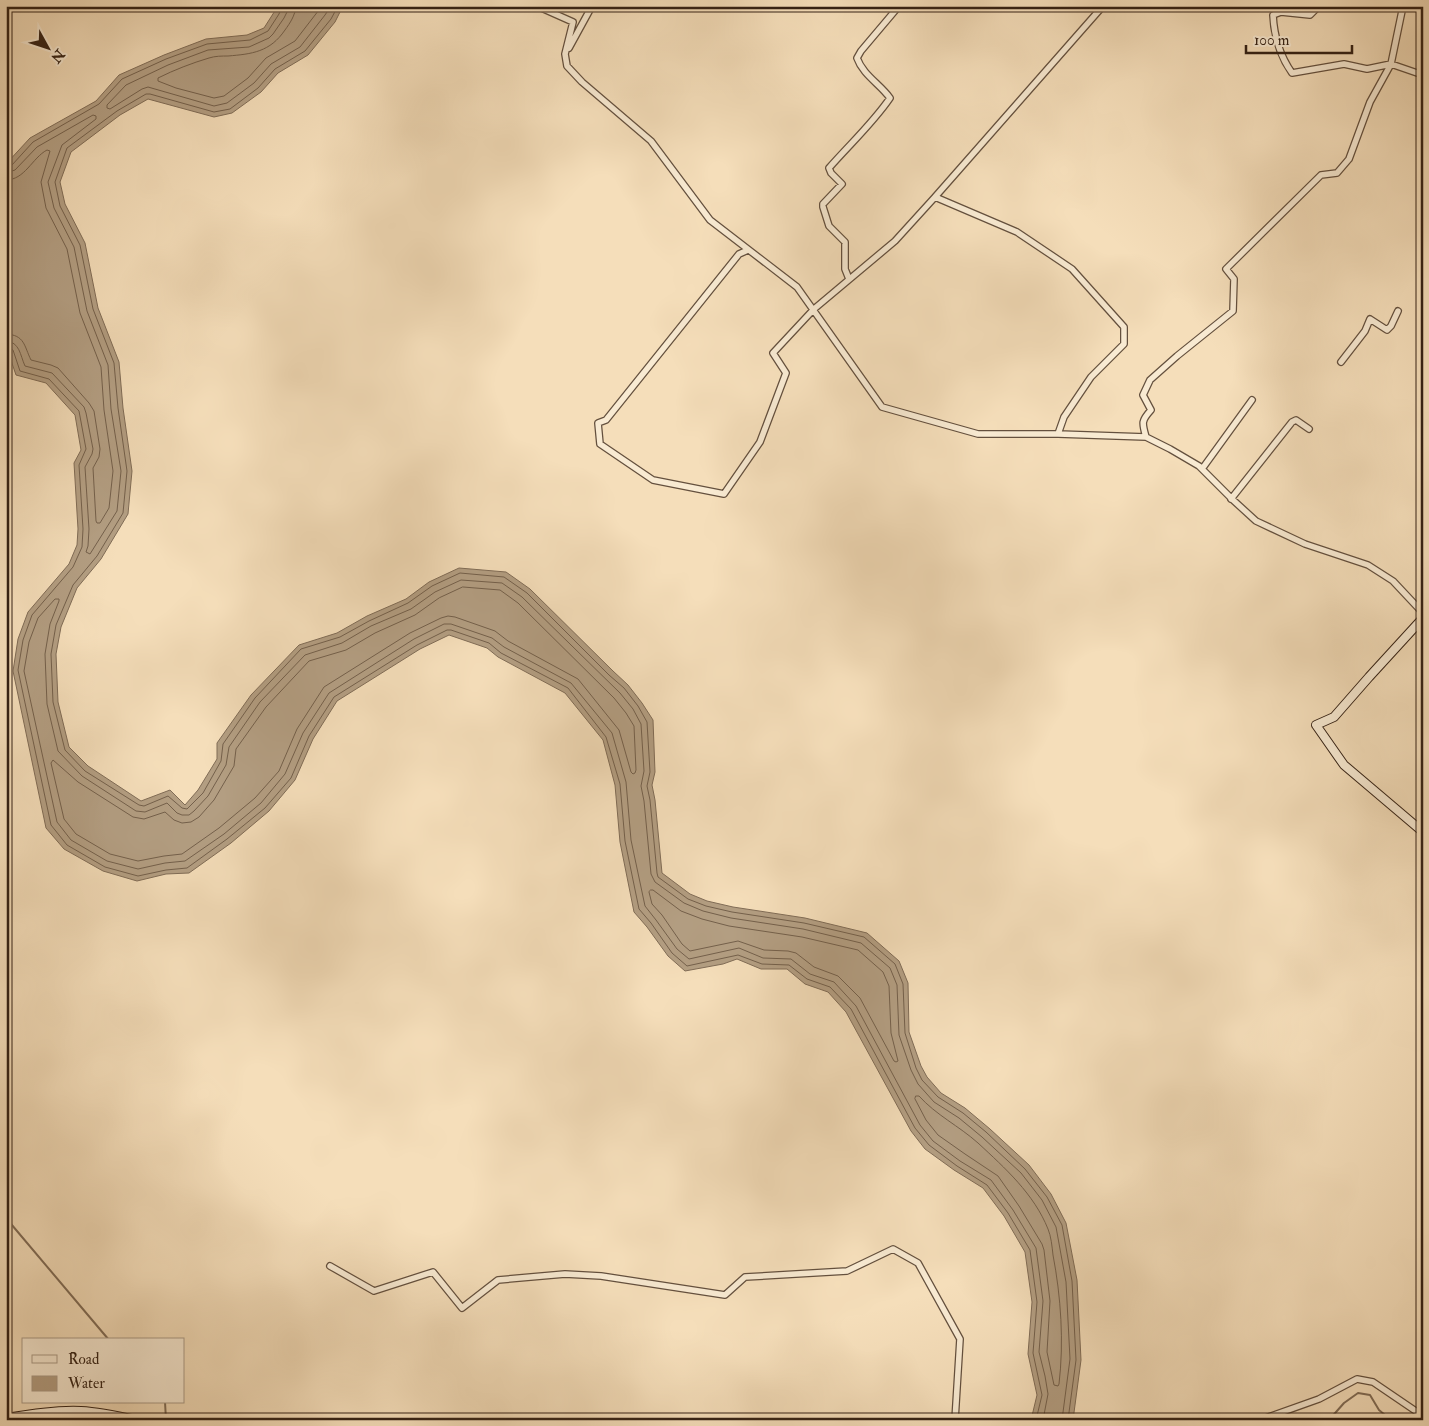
<svg xmlns="http://www.w3.org/2000/svg" width="1429" height="1426" viewBox="0 0 1429 1426" font-family="'IM FELL Double Pica',serif">
<style>
.water{fill:#b39e82;stroke:#806c56}
.lines{fill:none;stroke-linecap:round;stroke-linejoin:round}
.shore{stroke:#74604b;stroke-width:1}
.stream{stroke:#806c56;stroke-width:2}
.street-casing{stroke:#64503e;stroke-width:8}
.secondary-casing{stroke:#342114;stroke-width:10}
.street{stroke:#f8ead2;stroke-width:5.5}
.secondary{stroke:#f8ead2;stroke-width:8}
</style>
<rect width="100%" height="100%" fill="#f5deba"/>
<filter id="stains"><feTurbulence type="fractalNoise" baseFrequency=".004" numOctaves="4"/><feColorMatrix values="0 0 0 0 .2 0 0 0 0 .09 0 0 0 0 .02 0 0 0 .5 -.17"/></filter>
<radialGradient id="worn" r=".72"><stop offset=".6" stop-color="#630" stop-opacity="0"/><stop offset="1" stop-color="#630" stop-opacity=".3"/></radialGradient>
<!-- water -->
<path class="water" d="M278,6H343L335,22L308,55L278,73L261,92L232,113L214,117L148,99L120,115L71,152L60,182L65,204L85,243L98,308L119,362L123,408L132,471L128,514L101,559L77,588L61,627L56,654L58,702L69,747L88,766L141,801L170,790L185,805L198,790L217,759V743L251,695L299,645L337,633L367,616L406,599L429,582L459,568L506,572L530,589L613,671L628,685L642,703L653,720L655,772L652,785L655,800L662,873L690,894L707,901L733,907L805,918L867,933L899,961L908,983L909,1032L921,1066L927,1077L941,1093L965,1108L990,1129L1029,1165L1051,1194L1066,1223L1077,1280L1081,1360L1073,1420H1031L1037,1395L1028,1354L1032,1302L1025,1252L1004,1216L983,1188L954,1170L925,1149L911,1131L846,1012L828,992L805,984L787,969H761L737,959L723,964L685,971L668,956L647,927L634,912L620,842L615,785L603,740L565,693L498,657L487,648L449,635L420,649L337,701L313,739L295,780L269,811L231,843L189,873L166,874L137,881L103,871L64,849L46,828L13,671L18,639L28,612L69,564L77,545L78,529L74,463L81,450L75,415L46,383L16,375L6,346V164L30,138L96,101L119,75L164,55L206,39L247,35L264,28Z"/>
<g class="lines">
<!-- shore -->
<path class="shore" d="M288,6L287,12L284,18L273,34L269,38L249,47L208,50L168,65L126,85L107,105V108L110,109L142,89L148,87L214,106L227,103L254,83L271,64L300,47L325,15L331,6
M296,6C295,16 290,23 285,30C270,52 252,54 228,56C222,56 215,56 209,58C192,63 174,70 158,78V81L176,88L214,98L224,96L248,78L266,58L295,41L322,6
M338,6L331,19L305,51L275,69L258,88L230,109L214,112L150,94H146L117,111L67,148L55,182L60,206L80,245L93,309L114,363L118,408L127,471L123,513L97,556L73,585L56,625L51,654L53,702L65,750L85,771L139,805L144,806L168,796L182,808L187,809L203,793L221,761L223,744L255,698L301,649L340,637L369,621L408,603L432,586L460,573L504,577L527,593L609,675L624,688L638,706L647,722L650,772L647,786L650,800L657,873L658,877L688,899L706,906L732,912L804,923L864,937L895,964L903,984L905,1033L916,1068L922,1080L938,1097L963,1113L986,1132L1025,1169L1047,1197L1062,1225L1072,1281L1076,1360L1068,1420
M6,167L12,165L33,142L99,104L122,79L166,59L207,44L250,40L268,31L279,14L282,6
M6,173L15,170L37,147L93,115L96,116V119L62,145L48,182L54,208L74,247L87,311L108,365L111,409L121,471L117,511L90,554L86,552L88,546L89,529L85,467L92,454L93,449L86,413L84,407L52,373L25,366C20,355 20,342 6,341
M6,180C25,180 32,158 47,150L50,151L41,182L46,208L67,249L80,313L101,367L104,410L113,471L109,508L100,523H97L96,521L93,468L99,457L100,449L94,411L89,403L58,368L51,365L31,360C24,346 25,335 6,334
M6,348H10L13,350L20,371L49,379L79,411L86,449L79,465L83,529L82,547L73,567L32,615L23,640L18,670L51,825L67,845L105,867L138,876L166,870L187,868L227,839L265,808L291,778L309,736L334,697L417,645L447,630H451L489,643L501,653L568,688L606,737L620,784L625,841L639,909L651,923L672,953L687,966L738,955L762,964L789,965L807,979L830,987L851,1009L915,1128L929,1145L957,1166L987,1185L1008,1213L1030,1250L1037,1302L1033,1353L1042,1395L1036,1420
M463,587L500,590L518,603L614,698L626,713L634,726L636,770L635,773L633,774L631,772L619,730L578,679L508,641L495,631L455,617L448,616L441,618L410,633L324,687L297,729L279,771L255,798L219,828L182,854L164,856L138,861L110,854L76,834L64,819L51,763L53,760L78,782L133,817L144,819L165,812L174,820L182,823L191,822L199,817L214,800L234,766L236,749L266,707L309,661L346,650L375,633L415,615L439,598Z
M651,890H653L681,911L702,919L729,926L802,937L858,950L883,972L889,986L891,1033L898,1061L896,1062L894,1061L860,998L838,976L814,967L796,953L788,951L764,950L738,941L690,951L682,944L662,915L652,904L649,892Z
M916,1096H919C936,1115 959,1126 978,1143C1005,1168 1034,1194 1048,1229C1051,1236 1052,1246 1053,1255C1061,1297 1064,1342 1059,1384L1058,1386L1054,1385L1047,1352L1050,1301L1044,1250L1042,1244L1019,1206L998,1176L965,1154L938,1135L926,1120L915,1099Z
M1043,1420L1048,1394L1045,1376L1039,1352L1043,1301L1036,1248L1013,1210L991,1180L960,1161L933,1141L920,1125L856,1006L834,982L810,974L791,959L763,958L739,948L689,959L677,949L656,920L645,906L631,840L626,782L612,733L571,683L504,647L492,638L451,624H444L414,639L329,693L303,733L285,774L261,803L224,834L185,861L165,863L138,869L107,861L71,840L57,822L24,671L29,642L38,618L55,599H59V601L50,624L45,654L47,704L58,751L82,776L136,811L145,812L167,803L177,813L182,815H189L194,811L208,796L226,765L229,747L260,702L305,655L342,643L371,626L411,609L435,592L461,580L502,583L522,597L620,693L633,709L641,724L644,771L641,786L644,801L651,874L655,882L684,903L703,911L731,918L803,929L861,943L890,968L897,985L899,1035L911,1070L918,1084L934,1102L959,1118L982,1137L1021,1173L1042,1200L1056,1227L1066,1282L1070,1359L1062,1420"/>
<!-- stream -->
<path class="stream" d="M6,1218L109,1340
M165,1402L166,1420
M1329,1420L1344,1403L1358,1393L1370,1395L1379,1410L1391,1420"/>
<defs>
<path id="street" d="M537,6L573,22L565,54L567,66L582,82L651,141L710,220L797,287L882,407L978,434H1058L1064,417L1091,377L1124,344V327L1072,269L1017,232L935,197L1103,6
M1316,6V9L1310,15L1281,12L1273,15C1274,35 1280,56 1292,73L1344,64L1367,69L1391,64L1423,75
M569,48L592,6
M748,250L739,254L606,420L598,423L600,444L653,480L724,494L760,442L786,373L773,353L814,309L895,241L935,197
M849,279L845,269V242L829,226L823,207V204L842,184L831,173L829,168C850,144 873,123 890,98C880,84 863,75 857,58L861,51L899,6
M1341,362L1365,331L1370,319L1387,330L1391,326L1398,311
M1058,434L1146,437L1170,449L1199,466L1233,500L1256,521L1305,544L1368,565L1393,581L1423,613
M1146,437C1142,423 1141,421 1151,410L1143,395L1150,380L1177,356L1233,311L1234,279L1226,269L1321,175L1337,173L1349,159L1370,102L1391,64L1403,6
M1202,469L1252,400
M1231,499L1292,422L1296,420L1309,429
M330,1266L374,1291L433,1272L462,1308L498,1280L565,1274L601,1276L725,1295L745,1277L847,1271L893,1249L918,1263L960,1339L955,1420
M1260,1420L1319,1399L1357,1379L1373,1382L1423,1416"/>
<path id="secondary" d="M1423,618L1369,677L1334,717L1316,725L1344,765L1423,832
M6,1418C31,1414 56,1410 81,1411C100,1412 118,1416 136,1420"/>
</defs>
<!-- street casing -->
<use href="#street" class="street-casing"/>
<!-- secondary casing -->
<use href="#secondary" class="secondary-casing"/>
<!-- street -->
<use href="#street" class="street"/>
<!-- secondary -->
<use href="#secondary" class="secondary"/>
</g>
<!-- margin -->
<rect width="1429" height="1426" fill="none" stroke="#f5deba" stroke-width="25"/>
<rect x="8" y="8" width="1414" height="1411" fill="none" stroke="#342114" stroke-width="2.5"/>
<rect x="12" y="12" width="1404" height="1401" fill="none" stroke="#342114"/>
<!-- legend -->
<rect x="22" y="1338" width="162" height="65" fill="#f8ead2" stroke="#aa9a86"/>
<rect x="32" y="1355" width="25" height="8" fill="#f8ead2" stroke="#aa9a86"/>
<text x="68" y="1364" font-size="15" fill="#342114">Road</text>
<rect x="32" y="1376" width="25" height="15" fill="#b39e82" stroke="#aa9a86"/>
<text x="68" y="1388" font-size="15" fill="#342114">Water</text>
<!-- north arrow -->
<g transform="translate(48 48) rotate(130)" stroke="#f8ead2" stroke-width="4" paint-order="stroke">
<path d="M0-4L9 19L0 12L-9 19Z" fill="#342114"/>
<text y="-8" font-size="14" font-weight="bold" text-anchor="middle" fill="#342114">N</text>
</g>
<!-- scale -->
<path d="M1246 45v8h106v-8" fill="none" stroke="#342114" stroke-width="2.5"/>
<text x="1254" y="45" font-size="15" fill="#342114" stroke="#f8ead2" stroke-width="4" paint-order="stroke">100 m</text>
<rect width="100%" height="100%" filter="url(#stains)"/>
<rect width="100%" height="100%" fill="url(#worn)"/>
</svg>
